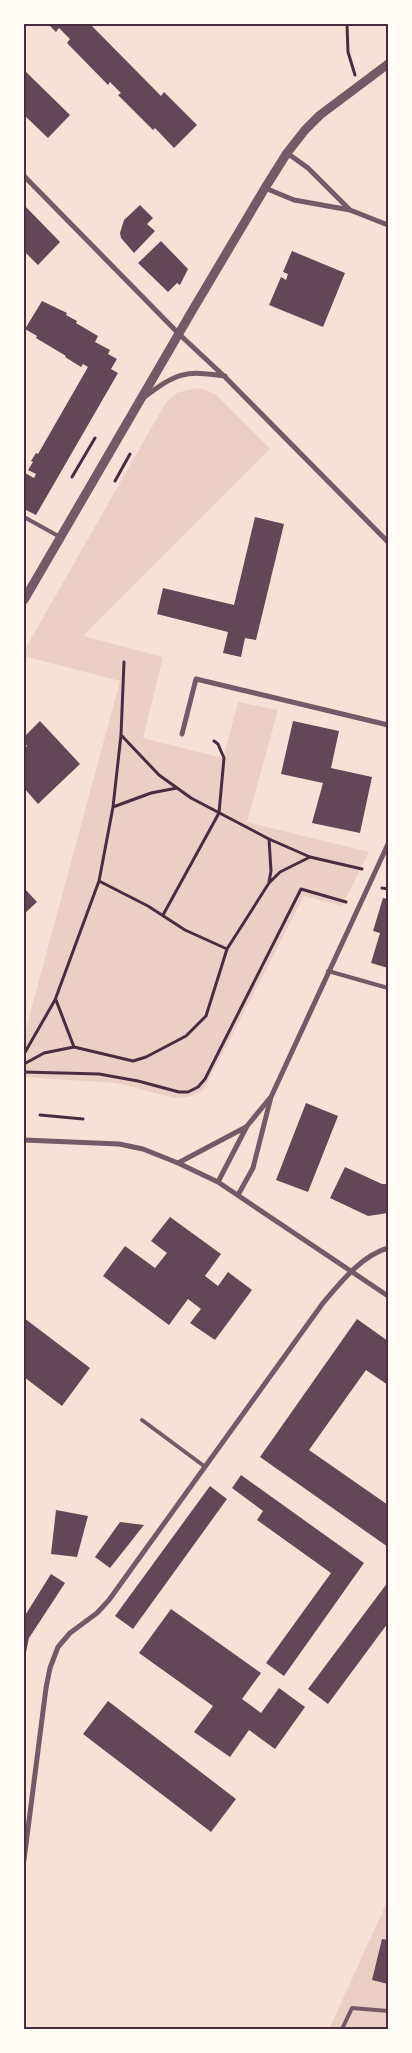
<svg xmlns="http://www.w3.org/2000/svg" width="412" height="2053" viewBox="0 0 412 2053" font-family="'Open Sans',sans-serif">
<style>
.green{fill:#ebcfc5}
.building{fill:#644757}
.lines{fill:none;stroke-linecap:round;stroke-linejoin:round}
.path{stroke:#4a2c40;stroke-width:3}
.service{stroke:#755966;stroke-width:4}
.minor{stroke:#755966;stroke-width:5}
.tertiary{stroke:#755966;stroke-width:9}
.neatline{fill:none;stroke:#4a2c40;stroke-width:2}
</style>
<rect width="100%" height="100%" fill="#f7e1d7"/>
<!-- green -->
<path class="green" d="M196,388L206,390L215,394L270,449L83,636L163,657L143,738L223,758L238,702L278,710L247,822L369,852L342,906L304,896L203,1091L188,1097L175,1098L116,1083L24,1077V1036L120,681L24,656V651L166,402L176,393Z
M388,1900V2029H329Z"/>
<!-- building -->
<path class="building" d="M48,24H90L161,96L164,92L197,125L174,148L155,128L153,130L118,95L121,93L110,82L108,85L67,43L70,39L59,28L56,32Z
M24,70L70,115L48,138L24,115Z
M24,205L60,242L38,265L24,251Z
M140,205L153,218L147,224L155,231L134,253L121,238L120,233L124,220Z
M161,241L188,269L180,285L177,283L168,292L138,263Z
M292,251L345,273L323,327L269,305L281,277L286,280L288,274L283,272Z
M42,301L67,313L66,315L77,321L76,323L98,336L95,342L110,350L108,354L117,359L111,369L118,373L36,515L24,509V475L25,473L34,478L36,474L28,470L33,462L31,461L36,453L38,454L88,367L83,364L81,367L65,357L66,356L36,338L37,336L25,329Z
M255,517L284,524L256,640L245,638L241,657L223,653L228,632L157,614L163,588L234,605Z
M40,721L80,764L38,804L24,788V749L27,746L24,742V737Z
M293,721L339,731L331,768L372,777L360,833L312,823L323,783L281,774Z
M24,888L37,902L24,914Z
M383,898L388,899V968L371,963L380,933L373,931Z
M306,1103L338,1116L308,1192L276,1180Z
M345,1167L382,1184H388V1213L368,1216L330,1198Z
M170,1217L221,1254L205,1276L218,1286L228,1272L252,1290L215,1340L190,1323L201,1309L188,1299L169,1325L103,1276L125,1246L155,1268L167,1253L151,1241Z
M24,1318L90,1368L62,1406L24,1377Z
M357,1319L388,1341V1385L366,1370L309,1450L388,1505V1547L260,1457Z
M241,1475L364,1563L284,1676L266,1663L331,1573L257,1520L263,1511L232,1488Z
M210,1486L227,1499L133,1629L115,1616Z
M56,1510L88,1516L77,1557L51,1554Z
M120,1522L144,1525L110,1568L95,1557Z
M51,1574L65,1583L29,1638L24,1662V1617Z
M388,1582V1623L328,1704L308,1689Z
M171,1609L261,1673L242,1699L261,1713L279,1688L305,1707L275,1749L249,1730L230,1757L194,1732L213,1706L139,1653Z
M108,1701L236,1799L211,1832L83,1734Z
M382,1939L388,1940V1984L372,1980Z"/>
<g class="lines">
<!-- path -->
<path class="path" d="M347,24L348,52L355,75
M72,477L95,438
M115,481L130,454
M122,736L159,775L191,798L269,839L310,857L362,869
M113,807L151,793L177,788
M269,839L271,871L269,882
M99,881L148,906L185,930L227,949
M382,888L388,889
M163,915L219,813L224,758L218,744L214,741
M56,1000L74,1047L133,1061L146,1057L186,1036L206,1016L227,949L269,883L280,872L310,857
M24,1054L55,1000L99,881L113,807L121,735L124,662
M24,1064L44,1053L74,1047
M24,1072L99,1074L138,1081L179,1092H188L198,1087L205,1079L301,889L346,902
M40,1115L83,1119"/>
<!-- service -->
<path class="service" d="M24,517L60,537
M328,971L388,988
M142,1420L204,1466
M342,2029L352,2008L388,2011"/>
<!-- minor -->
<path class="minor" d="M287,153L308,168L350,210
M24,176L179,334L225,377L388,542
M265,188L294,200L350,210L388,225
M143,398C177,373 183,370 225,376
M182,734L196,679L388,725
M24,1140L119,1144L143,1149L178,1163L218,1182L388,1296
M178,1163L246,1127
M218,1182L247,1126L270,1098
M238,1195L253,1168L271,1097L388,844
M24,1860L46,1688L50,1668L58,1647L70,1633L97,1613L109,1600L323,1303C340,1283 362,1255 388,1248"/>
<!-- tertiary -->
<path class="tertiary" d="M24,600L192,311L265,188L287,153L305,130L320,115L388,64"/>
</g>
<!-- border -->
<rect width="412" height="2053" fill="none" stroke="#fffaf5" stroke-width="50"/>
<rect x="25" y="25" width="362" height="2003" class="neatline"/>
</svg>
